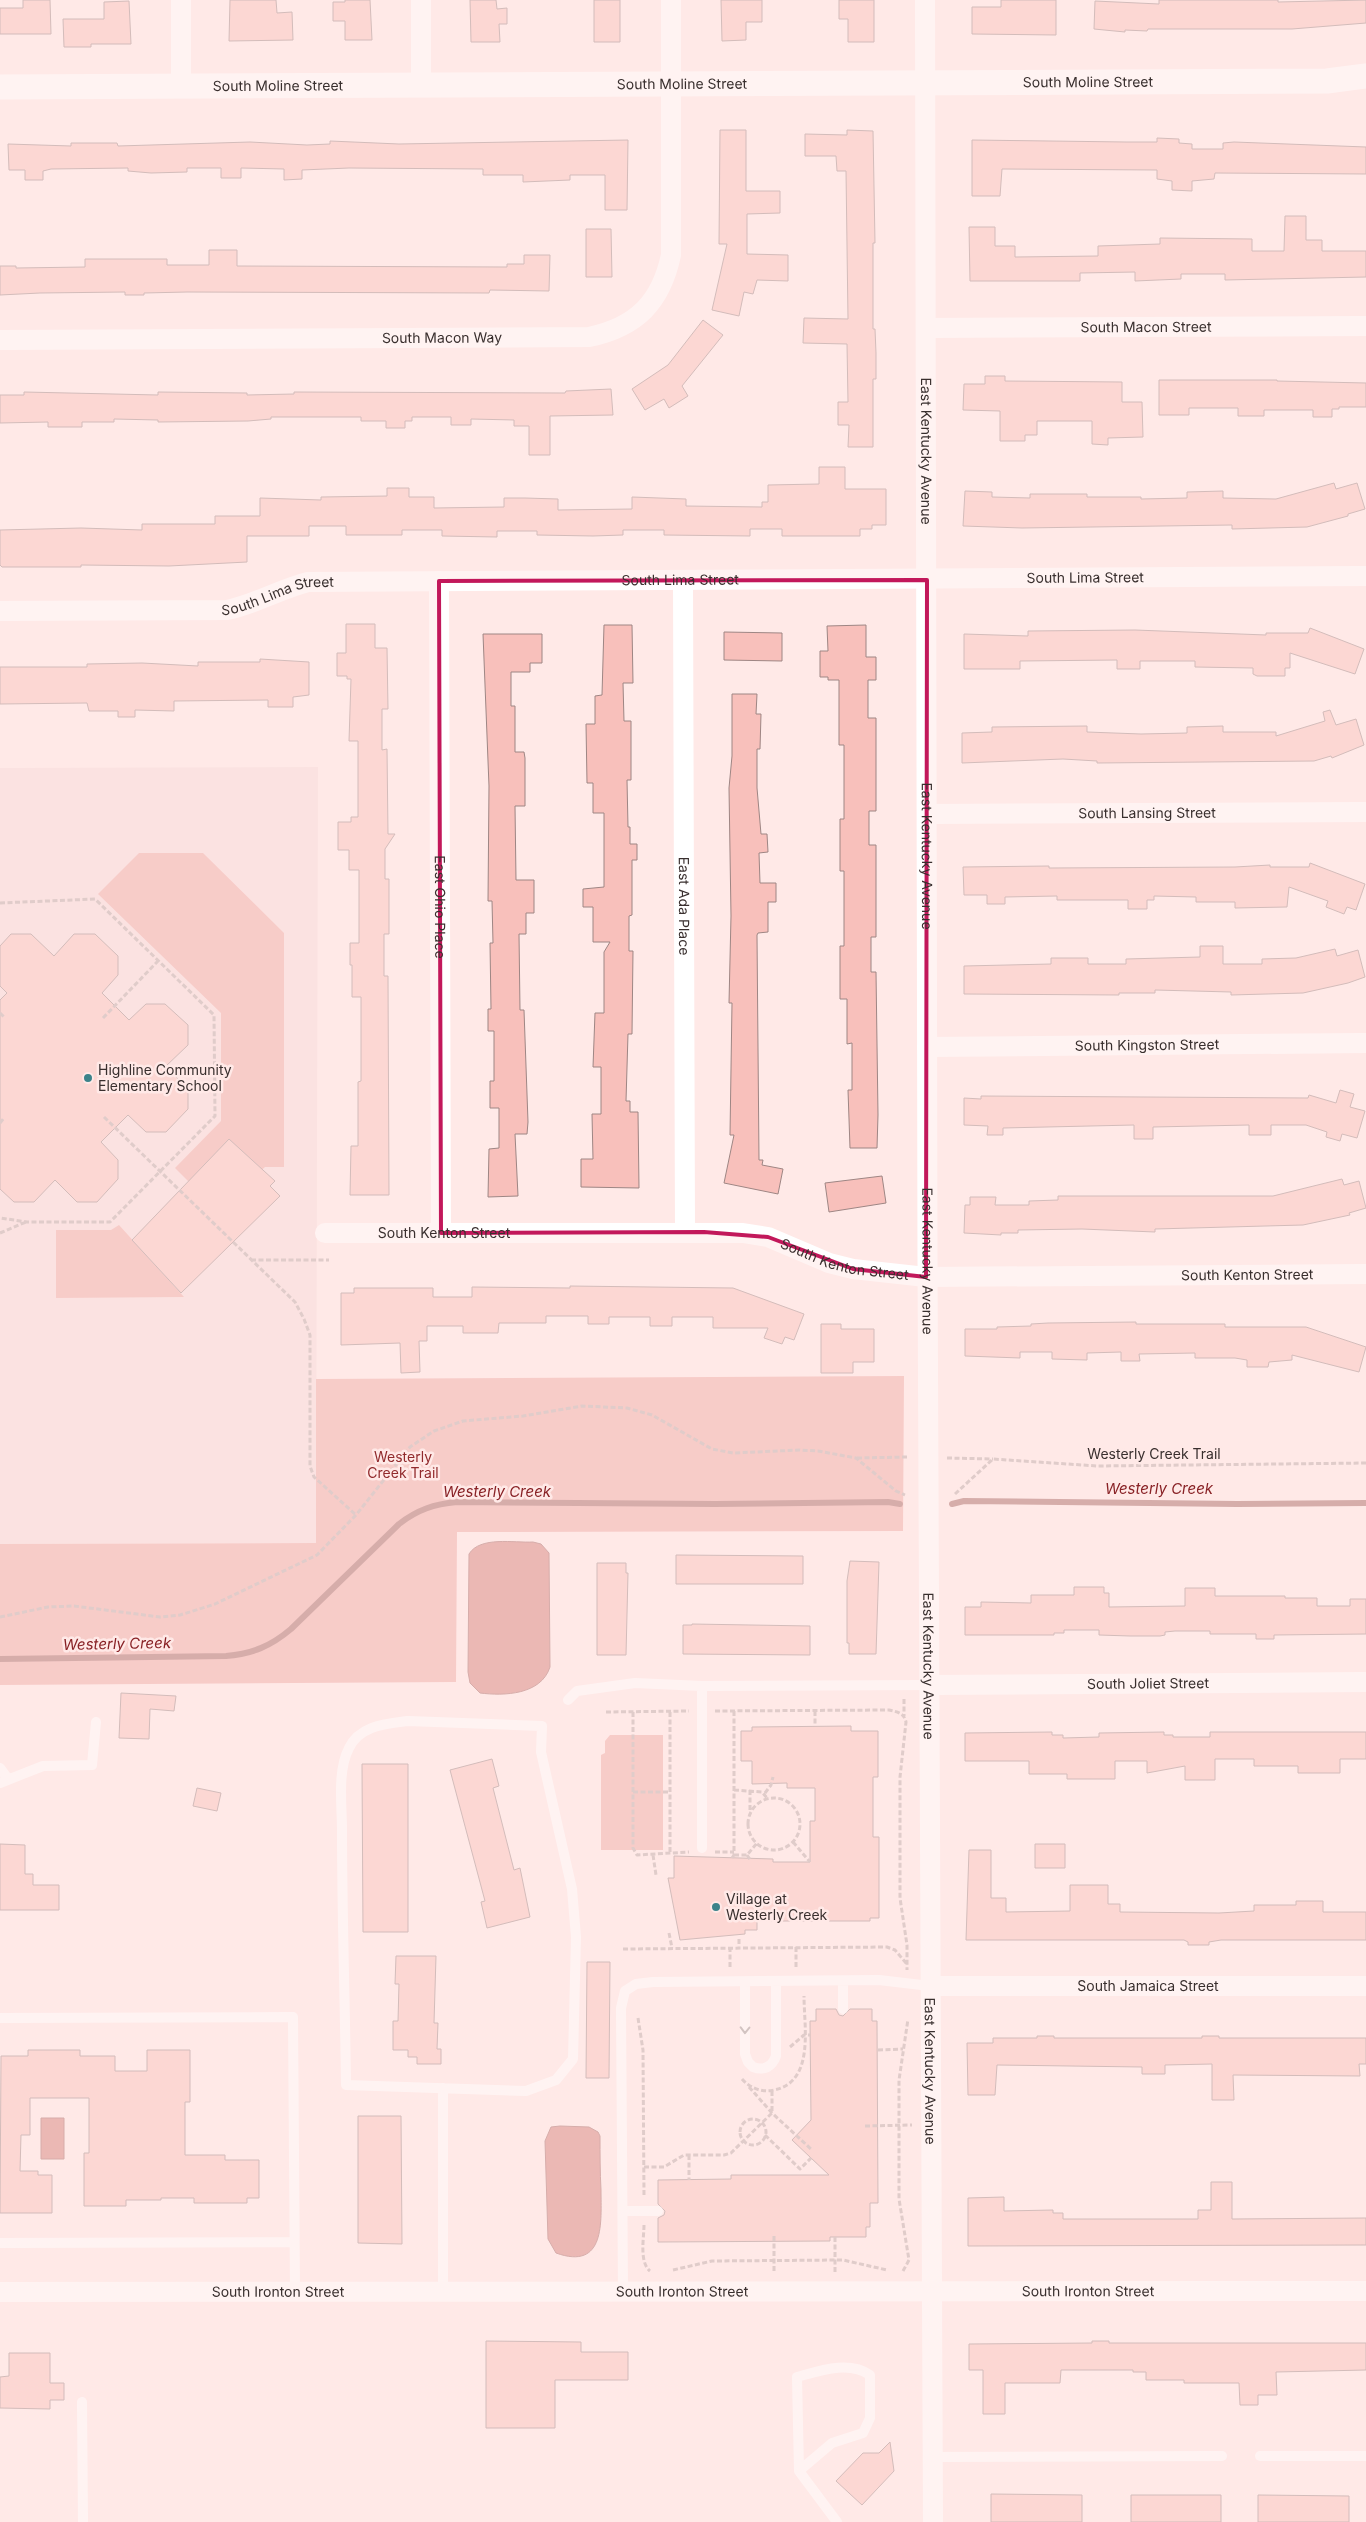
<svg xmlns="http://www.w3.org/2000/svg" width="1366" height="2522" viewBox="0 0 1366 2522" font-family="Inter,sans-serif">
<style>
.built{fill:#f6dad9}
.green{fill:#eea8a3}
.water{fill:#d37c77;stroke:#a56561}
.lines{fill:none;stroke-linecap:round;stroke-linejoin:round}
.stream{stroke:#a56561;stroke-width:6}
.building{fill:#f8c0bb;stroke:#9e8684}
.path{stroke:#baa8a6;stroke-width:3;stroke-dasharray:5 2.5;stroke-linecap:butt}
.service{stroke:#fff;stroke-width:10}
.minor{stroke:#fff;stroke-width:20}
.tertiary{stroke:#fff;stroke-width:25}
.oneway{stroke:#9c9796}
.marked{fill:none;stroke:#c2185b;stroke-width:4;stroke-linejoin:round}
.poi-dot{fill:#3c838a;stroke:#ffe9e7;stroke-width:2}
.labels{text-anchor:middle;stroke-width:5;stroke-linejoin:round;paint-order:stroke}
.street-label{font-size:14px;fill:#392f2e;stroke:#ffe9e7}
.poi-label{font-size:14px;fill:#392f2e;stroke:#ffe9e7;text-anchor:start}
.park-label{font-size:14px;fill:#912a2c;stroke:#ffe9e7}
.water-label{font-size:15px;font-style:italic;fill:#892226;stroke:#ffe9e7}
</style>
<rect width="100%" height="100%" fill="#ffe9e7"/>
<!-- built -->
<path class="built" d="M318,767L316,1543L0,1544V768Z"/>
<!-- green -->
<path class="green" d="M139,853H203L284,933V1167H265L218,1211L175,1168L221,1121V1013L98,894Z
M119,1225L184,1297L56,1298V1230H111Z
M904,1376L903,1531L457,1532L456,1682L0,1685V1544L316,1543V1379Z
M610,1735H663V1850H601V1755L605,1753V1741Z"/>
<!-- water -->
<path class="water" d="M533,1542L541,1544L549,1553L550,1667C541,1695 504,1696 480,1693L470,1683L468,1672L469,1554C480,1536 514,1543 533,1542Z
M41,2118H64V2159H41Z
M560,2126L589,2127L598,2132L600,2136C600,2154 600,2172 601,2190C601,2221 606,2271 556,2253L548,2239L545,2141L551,2127Z"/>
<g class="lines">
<!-- stream -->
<path class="stream" d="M952,1504L964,1501L1237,1504L1366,1503
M0,1659L226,1656C252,1654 271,1646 291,1629L399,1524C417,1510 434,1504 457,1502L715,1504L888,1502L900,1504"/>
</g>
<!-- building -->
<path class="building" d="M23,0H50L51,34H0V8H23Z
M230,0H276L277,13L292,12L293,40L229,41Z
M345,0H370L372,40H345V21H333V2H345Z
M470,0H496L497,9L507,8V24H499L500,42H471Z
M594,0H620V42H594Z
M721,0H762V22H746V40L722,41Z
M839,0H874V42H848V19H839Z
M1001,0H1056V35L972,34V7H1001Z
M1159,0H1278V2L1366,0V23L1292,29H1148L1147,31L1125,30V32L1094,29L1095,1L1159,4Z
M129,1L131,44H91V47H64L63,19H104V2Z
M720,130H746V191H780V213L747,214V254L788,255V281L757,280L753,294L744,292L739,316L712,310L727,244H719Z
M847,130L873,131L875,243H873V329H875L876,353V379H873V447H848L849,425H838V402H848L847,344L803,343L804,318L848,319L846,171H837L836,156H805V134L847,135Z
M1157,138L1179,139V143L1192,144V149H1223V143L1234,142L1366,147V174L1215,173L1214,179L1192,181V191L1172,190V181L1157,179V170L1002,169L1000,196H972V140L1126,142H1157Z
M628,140L627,210H605V175H570V180L523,182V175H483V169L349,168L302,170V179L284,180V169L241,168V178H221V168H187V172L151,173L128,171V168L51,169L43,171V180H25V170H9L8,144L71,146V143H117L118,146L250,142L307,145L330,144V141L399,144Z
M1285,216H1306V240H1322V251H1366V277L1225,280V274H1181V279L1135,281V272L1080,273V281H970L969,227H995V246H1015V257L1098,256V246L1160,244V238L1252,239V251H1284Z
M586,229H611L612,277H586Z
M209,250H237V266L507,267V264H524V255H550L549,291L490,290L489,293L187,292L144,293V295H125V292L40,293L0,295V266H16V268L85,267V259H167V265H209Z
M703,320L723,335L682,386L688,396L669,408L664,399L645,410L632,389L668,365Z
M985,376H1005V381L1122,382V402H1142L1143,437L1108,438V445L1092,444V421H1037V435H1025V441H1000V411L963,410L964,384H985Z
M1159,380H1277V381L1366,383V407H1339V409H1332V417H1313V410H1264V416H1238V408H1189V415H1159Z
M611,389L613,415L550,416V455H529V426H514V420L471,419V425H451V417H412V421H405V428H386V421H361V417H271V419L248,421L158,422V420L114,419V422H82V427H48V422L0,423V395H24V392L158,395V392L247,393V395L294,394V392L565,393L566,391Z
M819,467H845V489H886V525H872V529H860V536H782V529H750V536L664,535V530H623V535L593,536L537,535V531H497V537L442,536V530H402V535H346V526H309V536H247V562L169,566L81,565V567H2L0,565V530L81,528L142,530V524H215V516H260V498L321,500V497L387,496V488H409V497H434V508L504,507V498H525L558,499V510L632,509V497L686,499V506L762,507V502H768V485L819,484Z
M1334,483L1336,489L1357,483L1365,509L1348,514V516L1307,527L1232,529V525L1022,528L963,526L965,491L992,492V497L1030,498V494H1087V497H1141V499L1187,498V492L1223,491V498L1276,499Z
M346,624H375V648H387L388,709H382V750L387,749L388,834H395L385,849V879H389V934H384V976H388L389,1195H350L351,1146H358V1082L361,1081V997H352V965H350V943H359V870H349V850H338V822H351V817H358V741H349L351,679H347V676H337V653H346Z
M604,625H632L633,683H623L624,721H631V780H627L628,827H630V844H637V860H632V915L629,916V951H633L632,1034H628L626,1101H630V1112H638L639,1188L581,1187V1159H593L592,1114H601V1067H593L595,1013H604V952L610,942H593V907H583V889L604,887V813H593V783H587L586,724H595V696L602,695Z
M866,625V657H876V680H868V718H876V811H869V845H876V937H871V972H876L878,1115L877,1148H850L848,1090H852V1043L847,1044V999H840V946H844V871H840V819H844V745H839V680H828V677H820V651H828L827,626Z
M1310,628L1364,649L1355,674L1290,653V668H1285V676H1257L1253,674V668L1195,667V661H1140V669H1117V660L1020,661V669H964V634L1028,636V631L1135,630L1266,635V633H1308Z
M724,632L782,633V661L724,660Z
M483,634H542V663H530V672H511V706H515V752H524L525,758V806H515L516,880H534V913H526V934H519L520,1010H524L528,1122L527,1134H515L518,1196L488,1197L489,1149L499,1148V1108H490V1081H494V1031H488V1009H491L490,943H493L492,901H488L489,786Z
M260,659L309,662V695L293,697V707H268V700L174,701V711L135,710V717H118V711H89L87,703L0,704V667H87V664L142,663L198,666V662H260Z
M732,694H757L756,714H761L760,749H757V788L761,834H767L768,852L759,853L760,883H776V902H768V932L758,933L757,935L759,1160H763L762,1165L783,1169L778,1194L724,1183L734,1135H730L732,1003H729L731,916L729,788L732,756Z
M1330,710L1336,725L1356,719L1364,745L1332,758L1331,756L1314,761L1097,763V761L1063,759L962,763V733L992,732V727L1087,726V732L1141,734L1187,733V727L1223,726V732H1276V736L1325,721L1323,712Z
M1310,863L1365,884L1356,910L1347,907L1344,914L1326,907L1328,901L1289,887L1287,907L1235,908V902H1196V897L1154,896V900H1147V909H1128V900H1057V896L1005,897V904H987V895H964L963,867L1049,866V868L1235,867L1270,865V867H1309Z
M11,934H31L54,956L74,934H95L118,956V975L102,993L129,1020L146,1004H165L188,1025V1045L165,1067L188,1088V1109L166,1132H146L128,1115L101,1142L118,1160V1179L97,1202H77L55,1180L34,1202H14L0,1189V1000L7,993L0,986V946Z
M1200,946H1223V964H1262V959L1296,958L1335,949L1337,956L1358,950L1365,977L1348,983L1303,993L1231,995V992L1155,990V993H1119V995L964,994V966L1051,964V958H1088V964H1126V959L1200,957Z
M1340,1090L1354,1094L1350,1107L1365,1111L1357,1138L1342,1134L1340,1141L1326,1137L1327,1132L1306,1125H1271V1135H1249V1125L1153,1127V1139H1134V1125L1003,1128V1135H987L988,1126L964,1125V1098L981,1099V1096L1308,1098L1309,1095L1336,1103Z
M229,1139L275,1181L270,1186L280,1196L181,1293L132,1240Z
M882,1176L886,1203L829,1212L825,1183Z
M1342,1179L1344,1185L1359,1181L1366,1208L1349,1213L1350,1215L1303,1225L1155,1229V1232L1082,1229L1018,1230V1233H1001V1235L964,1233L965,1205H970V1197H996L995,1205H1029V1201L1058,1200V1196H1273Z
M570,1286L733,1288L804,1314L794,1340L785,1337L782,1344L764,1338L768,1328H713V1317H672V1326H650V1317H609V1324H588V1316H546V1323H499L498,1333H463V1326H427V1341H419L420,1372L401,1373L400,1343L341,1345V1293H354V1288H433V1297H472V1287L570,1288Z
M1136,1322V1324H1225V1327H1306L1366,1347L1359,1372L1292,1355V1360L1269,1362L1268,1367H1247V1360L1235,1358H1195V1353L1139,1354L1140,1361H1121V1352L1087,1353V1360L1052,1359V1352H1020V1358L965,1356V1329H997V1327L1031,1326V1324L1048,1323Z
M821,1324H841V1329H874V1362H853V1373H821Z
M676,1555L803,1556V1584H676Z
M850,1561L879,1562L876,1654H849V1643H847V1581Z
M597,1563H626V1573H628L626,1655H597Z
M1074,1587H1104V1593H1109V1607L1185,1606V1588H1215V1596H1285V1598H1317V1606H1350V1599H1366V1634L1274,1635V1639H1256V1634H1210V1631H1175L1165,1632V1635L1160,1636H1130L1099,1635V1630H1064V1633H1054V1635H965V1607H981V1602L1031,1603V1595H1074Z
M692,1624L810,1626V1655L683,1654V1625H692Z
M121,1693L176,1696L174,1711L150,1709L149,1739L119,1738Z
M851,1726V1731H878V1777H873V1837H879V1918H870V1921H757V1930H745V1934L680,1940L668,1878H674V1856L773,1859V1862H810V1821H815V1788H787V1783L752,1784V1761H741V1731H752V1727Z
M1052,1732V1735H1063V1738L1099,1737V1733L1164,1732V1735H1173V1737H1210V1732H1366V1759H1340V1773H1298V1766H1254V1759H1215V1780H1185V1766L1147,1773V1761H1115V1779H1067V1774H1029V1761H965V1733Z
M492,1759L499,1786L493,1788L514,1870L520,1868L530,1917L487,1928L481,1902L485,1901L450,1770Z
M362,1764H408V1932H363Z
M197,1788L221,1793L217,1811L193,1806Z
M0,1844L25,1845V1874H33V1885H59V1910H0Z
M1035,1844H1065V1868H1035Z
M969,1850H991V1898H1006V1912L1070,1911V1885H1108V1904H1120V1912L1219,1913L1254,1911V1905H1296V1901H1323V1912H1366V1940H1221L1209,1942V1945H1188V1942L1184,1940H966Z
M396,1956H436L434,2023H438L437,2049H441V2064H417V2057H408V2050H393V2021H398L399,1984H395Z
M587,1962H610L609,2078H586Z
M816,2009H836L839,2015L843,2016L850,2009H872V2021H877L878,2203H870V2227H866V2237H830V2241L658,2242V2218L664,2215L665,2211L658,2204V2180L731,2179V2175H829L792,2140L811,2120L810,2021H816Z
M1037,2036H1054V2038H1202V2036H1219V2038H1366V2064H1359L1360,2076L1233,2075L1234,2100H1212V2064L1165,2065V2074H1142V2067L997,2065L995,2095H968L967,2043H993V2038H1037Z
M28,2050H80V2056H115V2071H147V2050H190V2102H185V2155H225V2160H259V2198H247V2203H194V2198H161V2200H126V2206H84V2153H89V2098H30V2135H21L20,2171H38V2175H52V2213H0L1,2056H28Z
M358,2116H401L402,2244L358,2243Z
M1211,2182H1232V2219L1366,2218V2245L968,2246V2198L1004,2197V2211L1053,2210V2213H1063V2219H1198V2210H1211Z
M486,2341L581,2342V2352H628V2380H555V2428H486Z
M1092,2341H1109V2343H1366V2370L1276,2372L1277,2395H1258V2405H1240L1239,2383H1184V2380H1146V2372H1133V2370H1061L1060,2383H1005V2414H983V2370H969V2344L1092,2343Z
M9,2353H50V2383H64V2400H50V2409L0,2408V2377L9,2376Z
M890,2442L894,2471L862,2505L836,2481L863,2453H879Z
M991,2494L1082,2495V2522H991Z
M1131,2495H1221V2522H1131Z
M1258,2495L1349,2496V2522H1258Z"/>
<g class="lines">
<!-- path -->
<path class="path" d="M0,903L95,899L214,1015L215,1116L110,1222H27L0,1218
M0,1013L5,1018
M103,1018L158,961
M104,1117L295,1302L304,1319L310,1335V1466L314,1477L356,1515
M0,1123L4,1118
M0,1233L26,1222
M251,1260H329
M857,1458L908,1457
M947,1458L993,1459
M955,1494L993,1459L1097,1466L1366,1463
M0,1617L48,1607L74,1606L160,1617L180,1615L215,1604L317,1555L356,1515L410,1447L434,1431L463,1421L523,1416L582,1406L627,1408L652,1415L712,1449L733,1453L799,1450L818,1451L856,1458L896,1491L905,1495
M904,1699V1716
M715,1711L889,1710C898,1712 904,1713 906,1722L900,1777V1898L907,1945V1970
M815,1711V1726
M606,1712L689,1711
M633,1712V1848L637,1855L689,1852
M734,1790L762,1792L767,1798
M750,1790V1811
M633,1792H670
M765,1793L771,1785L773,1777
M748 1824a26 26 0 1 1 52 0a26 26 0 1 1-52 0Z
M793,1842L810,1862
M670,1852V1711
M715,1852H734
M653,1855L656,1875
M734,1855H747L757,1843
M747,1855L751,1861
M732,1858L734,1855V1711
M669,1933L672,1948
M739,1939V1947
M730,1947V1968
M796,1947V1968
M623,1949L887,1947L895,1950L906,1963
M638,2018L643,2050L644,2196
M790,2047L804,2035H810
M878,2050L903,2049
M742,2079C750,2088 762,2093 774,2090C815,2082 804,2027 804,1996
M749,2087L772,2113L812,2150
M740 2132a13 13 0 1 1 26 0a13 13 0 1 1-26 0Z
M865,2126L912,2125
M765,2135L800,2169L811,2158
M689,2155V2180
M644,2167H664L684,2155H724L731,2153L772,2113V2091
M644,2225C644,2238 639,2262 650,2271
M774,2236V2273
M835,2237V2273
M673,2270L712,2261L843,2260L887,2270
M903,2271L909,2260L899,2199V2080L908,2019"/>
<!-- service -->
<path class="service" d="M568,1700L577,1691L635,1683L702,1686L929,1685
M408,1721L542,1726L541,1752L572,1889L576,1937L573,2059L556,2080L526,2091L346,2085C345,2000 342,1915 342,1830C342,1805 337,1771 349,1748C360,1725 386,1724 408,1721Z
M0,1768L8,1779
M0,1783L43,1766L92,1765L96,1722
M702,1848V1686
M843,1981V2009
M745,1982V2054L748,2062L753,2067C764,2071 772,2067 776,2056V1981
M0,2018L293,2017L295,2292
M623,2211H658
M0,2243L294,2242
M443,2292V2088
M623,2292L621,2008L625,1991L636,1984L653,1982L879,1980L930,1986
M82,2402L83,2522
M1260,2456H1366
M932,2457L1222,2456
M799,2471L832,2443L863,2433L870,2418V2375C849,2360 819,2371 797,2377L799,2471L837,2522"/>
<!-- minor -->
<g class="minor">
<path d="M181,0V85"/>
<path d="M421,0V84"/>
<path id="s1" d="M925,0C928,841 926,1681 933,2522"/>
<path id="s2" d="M926,328L1366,326"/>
<path id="s3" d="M0,340L589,337C637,327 661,302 671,255V0"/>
<path id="s4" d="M439,581L441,1233"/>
<path id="s5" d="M683,581L685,1232"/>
<path id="s6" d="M0,611L227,610C256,604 280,589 308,582L1366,576"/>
<path id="s7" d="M928,814L1366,812"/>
<path id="s8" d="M927,1047L1366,1043"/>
<path id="s9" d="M325,1233H743L768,1237L829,1263L853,1269L926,1277L1366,1274"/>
<path id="s10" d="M929,1685L1366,1682"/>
<path id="s11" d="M930,1986H1366"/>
<path id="s12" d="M0,2292L1366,2291"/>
</g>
<!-- tertiary -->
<path class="tertiary" id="s13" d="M0,87L1327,81L1366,76"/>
</g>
<!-- one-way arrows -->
<defs><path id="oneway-chevron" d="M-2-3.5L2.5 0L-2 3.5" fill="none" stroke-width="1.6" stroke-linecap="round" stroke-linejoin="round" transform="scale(1.25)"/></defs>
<use class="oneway" href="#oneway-chevron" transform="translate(745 2030) rotate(91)"/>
<!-- marked area -->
<path d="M0 0H1366V2522H0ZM927,580L926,1277L853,1269L768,1237L704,1232L441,1233L439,581Z" fill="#ffe9e7" fill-opacity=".55" fill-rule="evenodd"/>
<path class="marked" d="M927,580L926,1277L853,1269L768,1237L704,1232L441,1233L439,581Z"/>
<!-- markers -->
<g class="poi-dot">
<circle cx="88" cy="1078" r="5"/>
<circle cx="716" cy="1907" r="5"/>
</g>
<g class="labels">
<!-- street labels -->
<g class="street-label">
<text dy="5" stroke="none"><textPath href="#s13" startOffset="1088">South Moline Street</textPath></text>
<text dy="5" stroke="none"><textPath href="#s13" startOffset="682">South Moline Street</textPath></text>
<text dy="5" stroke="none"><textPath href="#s13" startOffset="278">South Moline Street</textPath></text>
<text dy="5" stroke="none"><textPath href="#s2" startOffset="220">South Macon Street</textPath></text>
<text dy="5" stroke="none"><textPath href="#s3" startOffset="442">South Macon Way</textPath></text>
<text dy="5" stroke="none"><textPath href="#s1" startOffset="451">East Kentucky Avenue</textPath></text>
<text dy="5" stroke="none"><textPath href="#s6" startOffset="1090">South Lima Street</textPath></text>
<text dy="5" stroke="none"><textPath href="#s6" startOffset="685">South Lima Street</textPath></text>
<text dy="5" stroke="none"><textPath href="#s6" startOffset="280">South Lima Street</textPath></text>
<text dy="5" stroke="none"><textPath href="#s7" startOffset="219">South Lansing Street</textPath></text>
<text dy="5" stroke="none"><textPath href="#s1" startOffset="856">East Kentucky Avenue</textPath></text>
<text dy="5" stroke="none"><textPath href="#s5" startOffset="325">East Ada Place</textPath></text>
<text dy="5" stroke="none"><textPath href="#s4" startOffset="326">East Ohio Place</textPath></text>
<text dy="5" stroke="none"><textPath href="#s8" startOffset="220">South Kingston Street</textPath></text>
<text dy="5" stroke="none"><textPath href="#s9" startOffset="119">South Kenton Street</textPath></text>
<text dy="5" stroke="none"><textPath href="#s9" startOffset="524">South Kenton Street</textPath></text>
<text dy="5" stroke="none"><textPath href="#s1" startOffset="1261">East Kentucky Avenue</textPath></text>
<text dy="5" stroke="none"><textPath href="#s9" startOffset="929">South Kenton Street</textPath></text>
<text x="1154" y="1459">Westerly Creek Trail</text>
<text dy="5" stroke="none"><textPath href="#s1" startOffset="1666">East Kentucky Avenue</textPath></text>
<text dy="5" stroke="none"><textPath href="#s10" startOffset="219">South Joliet Street</textPath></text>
<text dy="5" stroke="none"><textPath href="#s11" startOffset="218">South Jamaica Street</textPath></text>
<text dy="5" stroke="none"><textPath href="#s1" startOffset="2071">East Kentucky Avenue</textPath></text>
<text dy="5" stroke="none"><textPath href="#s12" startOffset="1088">South Ironton Street</textPath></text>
<text dy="5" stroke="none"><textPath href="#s12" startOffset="278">South Ironton Street</textPath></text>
<text dy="5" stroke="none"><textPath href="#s12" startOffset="682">South Ironton Street</textPath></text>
</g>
<!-- poi labels -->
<g class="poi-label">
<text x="98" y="1075">Highline Community<tspan x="98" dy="16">Elementary School</tspan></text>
<text x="726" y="1904">Village at<tspan x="726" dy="16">Westerly Creek</tspan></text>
</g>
<!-- park labels -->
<g class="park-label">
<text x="403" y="1462">Westerly<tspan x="403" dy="16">Creek Trail</tspan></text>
</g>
<!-- water labels -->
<g class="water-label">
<text x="1159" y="1494">Westerly Creek</text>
<text x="497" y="1497">Westerly Creek</text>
<text transform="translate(117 1644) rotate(-1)" y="5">Westerly Creek</text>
</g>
</g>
</svg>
